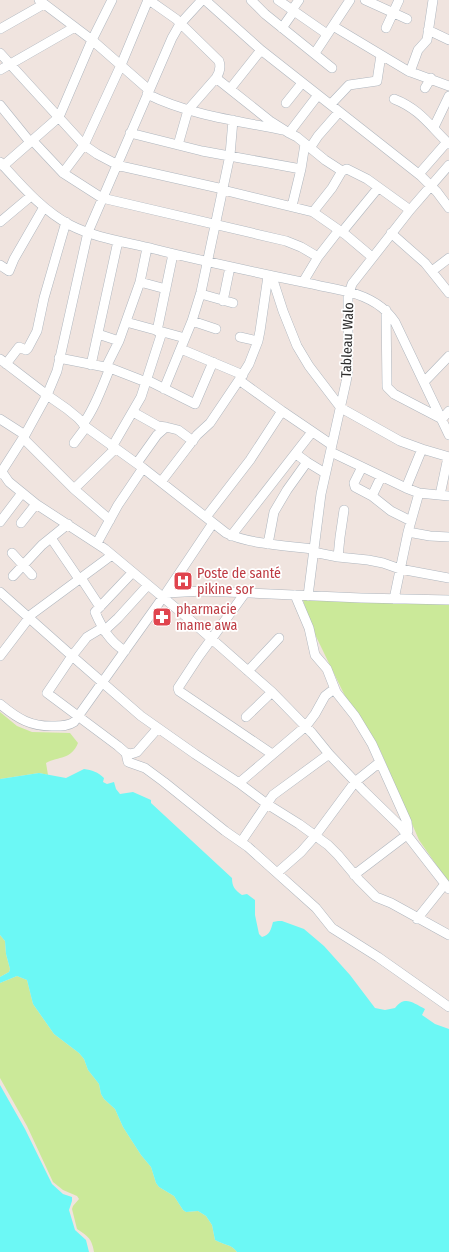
<svg xmlns="http://www.w3.org/2000/svg" width="449" height="1252" viewBox="0 0 449 1252" font-family="'Fira Sans Condensed',sans-serif">
<style>
.green{fill:#cbe999}
.water{fill:#6cf8f5}
.lines{fill:none;stroke-linecap:round;stroke-linejoin:round}
.minor-casing{stroke:#afb6be;stroke-width:10}
.minor{stroke:#fff;stroke-width:9}
.labels{text-anchor:middle;stroke-width:3.5;stroke-linejoin:round;paint-order:stroke}
.street-label{font-size:14px;fill:#2d2d2d;stroke:#fff}
.health-label{font-size:14px;fill:#be3a42;stroke:#fff;text-anchor:start}
</style>
<rect width="100%" height="100%" fill="#f0e4df"/>
<!-- green -->
<path class="green" d="M303,600L449,604V883L419,840L380,750L345,696L324,653L310,624Z
M0,712L17,726L32,732L70,733L78,743C71,760 59,756 46,763L48,775L39,773L0,779Z
M0,935L5,941L6,954L10,969L9,972L0,977Z
M17,976L27,980L33,1004L54,1034L79,1053L84,1059L88,1070L99,1084L101,1094L104,1099L115,1109L123,1127L141,1155L151,1167L156,1183L159,1187L174,1196L183,1210L186,1212L198,1211L206,1216L212,1225L215,1240C223,1245 232,1244 237,1252H94C92,1239 88,1236 77,1229L72,1209L73,1206L79,1199L77,1196L63,1190L53,1182L27,1126L0,1078V983Z"/>
<!-- water -->
<path class="water" d="M84,769C92,770 98,772 104,778L103,782L107,784L114,782L116,789L120,794L133,792L151,800V803L232,878C232,887 235,890 242,895L247,894L255,900V915L259,934L262,937C270,935 271,929 273,922L278,921H282L304,929L324,946L350,975L375,1008L385,1010L395,1008C405,995 413,1003 425,1009L422,1015L435,1024L449,1029V1252H237C232,1244 223,1245 215,1240L212,1225L206,1216L198,1211L186,1212L183,1210L174,1196L159,1187L156,1183L151,1167L141,1155L123,1127L115,1109L104,1099L101,1094L99,1084L88,1070L84,1059L79,1053L54,1034L33,1004L27,980L17,976L0,983V977L9,972L10,969L6,954L5,941L0,935V779L39,773L66,778Z
M0,1085L25,1129L52,1184L63,1194L72,1197V1201L69,1210L75,1230L86,1240L89,1252H0Z"/>
<g class="lines">
<defs>
<path id="minor" d="M39,0L92,40L149,90
M149,0L176,19L219,61C221,67 220,72 216,78L188,110L178,145
M205,0L261,50L421,176L437,192L449,208
M251,0L265,14L332,68
M278,0L327,34
M365,0L407,19
M292,10L299,0
M333,26L408,71L449,86
M282,28L294,11
M386,28L399,0
M0,29L44,4
M428,30L449,40
M0,53L84,145L97,154L116,164
M315,53L350,0
M0,70L75,27
M410,72L418,50L427,40L433,0
M216,78L270,121L289,133L318,95
M425,88L431,78
M230,89L261,50
M147,94C189,115 238,121 283,130
M394,99C420,109 430,126 449,144
M286,103L302,83
M331,104L349,85L377,81L381,55
M0,105L30,142
M434,127L449,96
M130,133L202,151L301,169L305,144
M289,133L297,137L325,160L342,171
M32,140L63,173L102,198L286,241L301,247L318,257
M310,148L318,136L339,112
M0,162C21,185 42,210 70,225C95,238 126,242 154,249C218,265 284,278 349,292C368,297 384,305 395,322L449,435
M116,165L223,189
M3,166L59,117L92,40L112,0
M63,173L84,145L121,65L148,0
M419,174L447,142
M223,190L313,212L332,188L342,171L347,169L367,179L410,210
M292,206L301,169
M313,212L346,235L372,257
M0,222L31,196
M342,232L378,188
M391,233L425,263L449,293
M0,265L9,271L14,259L44,207
M432,271L449,258
M272,277L283,311L297,346L309,366L341,408L400,441L422,449L449,457
M140,282L166,289
M303,282L318,257L339,230
M201,294L233,303
M223,301L230,267
M386,310L387,387L394,394L442,419L449,411
M192,321L216,329
M126,322L185,338
M157,331L173,254
M98,334L119,341L140,282L147,248
M240,337L258,341
M181,349L243,375
M59,358L110,368L146,382
M0,359L47,395L67,409L78,418L86,427L143,468L226,533C248,544 289,546 313,549
M6,364L19,347L26,350L28,348L37,331L44,298L66,222
M91,365L118,241
M106,367L119,341
M147,380L195,404L213,362
M239,380L282,411L332,445
M424,382L449,356
M164,389L192,321L201,292L230,155L233,120
M133,412L158,426L166,427L157,435L137,463
M0,419L25,435
M83,424C95,408 102,387 110,368
M166,427L178,430L193,441
M23,438L74,489L110,520
M74,443L86,427
M112,447L141,397L162,332
M331,452L406,488L419,493L449,496
M296,454L307,462L325,473
M362,467L354,483L355,487L372,496L381,477
M2,472L9,482L36,504L105,549L189,619L272,692L312,733L329,754L363,790L400,826L449,889
M0,474L25,435L47,395L57,371L88,232L172,38L180,24L202,0
M161,482L197,435L210,423L239,380L249,364L258,341L260,331L268,276
M406,488L422,449
M74,489L115,449
M440,495L448,457
M372,496L391,511L411,521
M206,517L250,460L282,411
M0,522L22,493
M21,523L36,504
M408,532L430,536L449,537
M231,536L312,432
M51,538L79,579
M97,543L118,505L143,468
M268,544L274,512L287,490L307,462
M313,552L338,557L368,560L383,563L400,569L449,578
M12,553L32,575
M338,557L340,537L344,510
M13,576L42,545L68,524
M81,578L100,607
M0,592L72,656L141,716L195,754L239,783L267,804L299,824L328,845L338,855L359,880L376,897L391,903L449,935
M166,593L203,591L361,598L449,600
M245,593L199,656L178,688L179,691L272,754
M295,595L309,628L315,655L327,669L336,692L355,716L372,744L407,822L408,831L404,837L354,875
M308,596L321,494L346,382L348,371V297L352,284L410,210L449,165
M394,599L408,532L419,493
M102,628L87,637L72,656L47,693L118,746L126,753L128,762L145,768L164,782L225,831L248,847L316,908L332,928L378,957L449,1007
M104,631L118,618L148,585
M125,651C110,642 102,628 95,612L132,573
M0,656L32,614L112,555
M248,671L279,638
M0,704C18,719 31,727 55,726C62,726 68,726 74,722L166,593L213,523
M246,717L272,692
M126,753L131,754L137,752L158,728
M239,783L306,726L315,714L325,696L334,689
M241,842L273,795L329,754
M277,873L301,852L315,836L355,782L380,762
M417,919L445,884"/>
</defs>
<!-- minor casing -->
<use href="#minor" class="minor-casing"/>
<!-- minor -->
<use href="#minor" class="minor"/>
</g>
<!-- icons -->
<defs>
<symbol id="hospital-square" viewBox="-11 -11 22 22"><rect x="-9" y="-9" width="18" height="18" rx="4" fill="#e0444e" stroke="#fff"/><path d="M-5-5h3v3.5h4V-5h3V5h-3V1.5h-4V5h-3Z" fill="#fff"/></symbol>
<symbol id="pharmacy-square" viewBox="-11 -11 22 22"><rect x="-9" y="-9" width="18" height="18" rx="4" fill="#e0444e" stroke="#fff"/><path d="M-2-6h4v4h4v4h-4v4h-4v-4h-4v-4h4Z" fill="#fff"/></symbol>
</defs>
<g fill-rule="evenodd">
<use href="#hospital-square" x="172" y="570" width="22" height="22"/>
<use href="#pharmacy-square" x="151" y="606" width="22" height="22"/>
</g>
<g class="labels">
<!-- street labels -->
<g class="street-label">
<text transform="translate(347 340) rotate(-88)" y="5">Tableau Walo</text>
</g>
<!-- health labels -->
<g class="health-label">
<text x="197" y="578">Poste de santé<tspan x="197" dy="16">pikine sor</tspan></text>
<text x="176" y="614">pharmacie<tspan x="176" dy="16">mame awa</tspan></text>
</g>
</g>
</svg>
